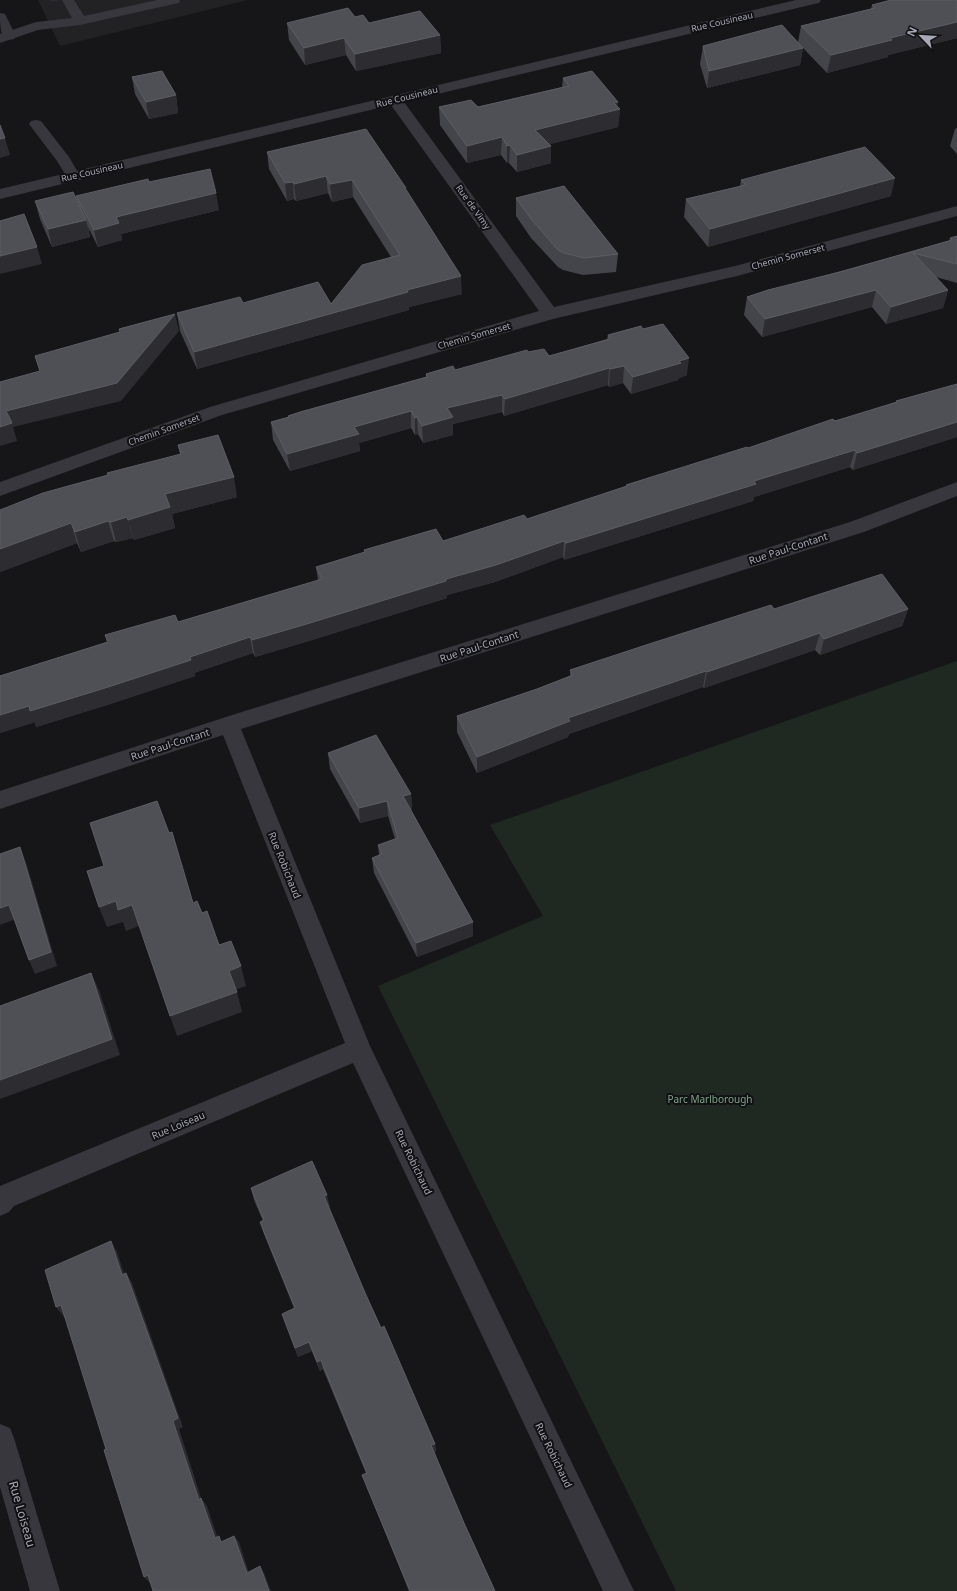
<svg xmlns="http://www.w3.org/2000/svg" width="957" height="1591" viewBox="0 0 957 1591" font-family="'Noto Sans',sans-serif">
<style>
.built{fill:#222225}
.green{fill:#202822}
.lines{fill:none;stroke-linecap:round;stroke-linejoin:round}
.lane{fill:#37373d;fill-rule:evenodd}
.street{fill:#37373d;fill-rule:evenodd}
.wall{fill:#44454a}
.shaded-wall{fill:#2d2d31}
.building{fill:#4f4f56;stroke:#5d5d65}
.labels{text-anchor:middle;stroke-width:4;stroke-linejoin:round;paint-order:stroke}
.far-street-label{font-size:9px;fill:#a8a9b8;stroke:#111113}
.street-label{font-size:10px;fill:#a8a9b8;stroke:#111113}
.park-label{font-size:10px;fill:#7ea388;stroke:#111113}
.near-street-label{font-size:12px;fill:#a8a9b8;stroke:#111113}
</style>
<rect width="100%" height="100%" fill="#161618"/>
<!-- built -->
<path class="built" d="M38,0H248L60,46Z"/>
<!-- green -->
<path class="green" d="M957,661V1591H676L378,986L543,916L490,825Z"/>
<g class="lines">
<!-- lane -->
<path class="lane" d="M62,0H74L84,16L157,0H180L179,3L174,4L80,25L38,30L0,43V34L36,22L72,18Z
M36,120L41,121L69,157L80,176L78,179L73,180L68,179L57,161L29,124L31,121Z"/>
<!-- street -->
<path class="street" d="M796,0H821L819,3L814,4L404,102L554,307L735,266L957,206V216L737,276L553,319L222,415L0,496V482L210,407L539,311L391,105L0,199V189Z
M0,13L5,14L16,36L14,39L9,40L4,39C0,31 0,22 0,13Z
M957,482V496L864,532L241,729L370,1046L634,1591H603L353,1063L14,1206L9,1212L0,1216V1186L345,1043L223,735L0,809V791L229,716L850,522Z
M0,1424L10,1428L14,1438L60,1591H30L0,1487Z"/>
</g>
<!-- wall -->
<path class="wall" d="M957,0V38L888,55V57L827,73L803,48L800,65L707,88L700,64L703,46L798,42L801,26L871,9L872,5Z
M355,17L369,23L440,35L441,53L356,71L346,55L305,65L289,40L287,23Z
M132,77L176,95L178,113L149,119L135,94Z
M563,78L618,107L620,109L618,127L550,144L551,146V163L517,172L509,163H507L501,155L467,163L440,125L439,107H478L562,87Z
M957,128V154L950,146L955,129Z
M267,152L406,190L462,294L409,307V310L197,369L180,331L177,313L243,303L331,304L391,257L353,197L332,202L328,193L296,201L294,199L287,201L269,169Z
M741,180L891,196L708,247L684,217L686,199L740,186Z
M149,182L219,210L121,234L122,240L98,247L88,227L90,237L52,247L40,219L35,201L78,202L76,196Z
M516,198L618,254L616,272L583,275L563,270L558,267L531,238L516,216Z
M957,236V283L936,277L948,290L943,308L886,324L872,307L762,337L744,315L747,297L949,241L950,238Z
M643,329L687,375L679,378L678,380L631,394L623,383L609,387L608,385L504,416L502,412L453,424V435L423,443L418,434L415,435L411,428L359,443L360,451L290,471L273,440L271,422L288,417V416L426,377V374L455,370L528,352L549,356L607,339L608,335Z
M957,384V437L853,470L850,467L754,497L753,501L564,560L563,557L495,582L447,595V598L312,640L255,657L253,653L194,673L195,676L110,704L36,727L35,722L0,733V676L107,642L105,635L178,622L318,580L316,567L364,552V550L443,541L527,519L626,487V485L896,403V401Z
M178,445L237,497L172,514L175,528L134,540L133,538L116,542L114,541L81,552L77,543L0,572L180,454Z
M774,609H908L902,626L820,655L815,650L704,688L703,687L569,734L568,737L477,773L457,732V716L537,689L570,676V670Z
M328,753L411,794L412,810H410L473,922V936L417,957L374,873L372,858L379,855L378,845L395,839L388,816L360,823L330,769Z
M251,1188L330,1207H328L366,1295L435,1444L436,1452H434L464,1523L495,1591H409L365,1482L362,1475L366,1473L323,1369L320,1371L312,1351L298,1357L282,1314L294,1308L264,1234L260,1222L263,1221L254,1200Z"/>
<!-- shaded-wall -->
<path class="shaded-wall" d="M50,0H61L51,2Z
M957,22V38L888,55V57L827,73L831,55L890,38Z
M440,35L441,53L356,71L355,54Z
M344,38L346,55L305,65L304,48Z
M803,48L800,65L707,88L709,71Z
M176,95L178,113L149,119L146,102Z
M618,102L617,110L620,109L618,127L535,148V130Z
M502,137L501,155L467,163V146Z
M5,138L10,155L0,158V139Z
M510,145L509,163H507V146Z
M551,146V163L517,172V155Z
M326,176L328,193L296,201L294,184Z
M895,178L891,196L708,247L710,229Z
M352,180L353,197L332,202L330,184Z
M293,182L294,199L287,201L285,183Z
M216,193L219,210L121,234L122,240L98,247L94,230L116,217Z
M86,220L90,237L52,247L48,229Z
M37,247L42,264L0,274V256Z
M461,276L462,294L409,307V310L197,369L194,352L407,290Z
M876,290L872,307L762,337L765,319Z
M948,290L943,308L886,324L891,307Z
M175,314L179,331L121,401L13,427L17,441L0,446V427L6,411Z
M689,358L687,375L679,378L678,380L631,394L633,377Z
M624,366L623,383L609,387L610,369Z
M609,368L608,385L504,416L505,399Z
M502,395V412L453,424V435L423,443L422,426L447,408Z
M411,411V428L359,443L360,451L290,471L287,454L354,427Z
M417,417L418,434L415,435V418Z
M957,422V437L853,470L857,453Z
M855,450L850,467L754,497L753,501L564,560L566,543L754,481Z
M234,477L237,497L172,514L175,528L134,540L128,520L165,494Z
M127,517L133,538L116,542L111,522Z
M108,521L114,541L81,552L75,532Z
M71,523L77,543L0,572V549Z
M564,541L563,557L495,582L447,595V598L312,640L255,657L252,640Z
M908,609L902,626L820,655L824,639Z
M820,633L815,650L704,688L707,672Z
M250,637L253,653L194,673L195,676L110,704L36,727L35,722L0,733V715L190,657Z
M706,671L703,687L569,734L568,737L477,773V757L568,718Z
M411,794L412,810L404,812L403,796Z
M387,801L388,816L360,823L359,808Z
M20,847L26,862L57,966L35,974L29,960Z
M116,901L132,905L139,926L126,931L123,922L107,927L99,907Z
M9,905L16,919L0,925V908Z
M473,922V936L417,957L416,943Z
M241,966L246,986L234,990L229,971Z
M91,973L99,990L120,1055L0,1099V1080Z
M237,992L242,1012L177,1036L170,1016Z
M327,1195L330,1207L326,1208L324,1196Z
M111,1241L117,1252L128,1285L122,1275Z
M126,1273L132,1283L183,1427L179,1429L204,1507L199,1500Z
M61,1305L68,1316L64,1317L56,1307Z
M309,1342L312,1351L298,1357L295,1348Z
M321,1360L323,1369L320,1371L317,1362Z
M435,1444L436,1452L432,1453L431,1445Z
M201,1498L207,1506L220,1545L215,1538Z
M234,1536L239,1542L251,1579L247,1573Z
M260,1566L264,1573L271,1591H269Z
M148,1575L154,1581L150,1583L144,1577Z"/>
<!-- building -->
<path class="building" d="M891,0H957V22L890,38L892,40L831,55L801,26L875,8L872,5Z
M348,8L355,17L363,15L369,23L420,11L440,35L355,54L344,38L304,48L287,23Z
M782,25L803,48L709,71L703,46Z
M162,71L176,95L146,102L132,77Z
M592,71L618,102L614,103L620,109L535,130L551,146L517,155L510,145L507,146L502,137L467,146L439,107L471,100L478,107L569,86L563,78Z
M0,125L5,138L0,139Z
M366,129L406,188H405L461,276L407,290L408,292L194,352L177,313L240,297L243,303L318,282L331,304L362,265L400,255L352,180L330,184L326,176L294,184L293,182L285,183L267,152Z
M865,147L895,178L710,229L686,199L746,185L741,180Z
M210,169L216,193L116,217L119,223L94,230L76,196L148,179L149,182Z
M564,186L618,254L584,258L564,253L558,250L532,220L516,198Z
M73,192L86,220L48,229L35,201Z
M24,214L37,247L0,256V221Z
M957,236V264L913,253L948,290L891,307L876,290L765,319L747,297L768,290L844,271L952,240L950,238Z
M175,314L117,383L6,411L12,423L0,427V382L40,371L35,356L120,332L119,329Z
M663,324L689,358L679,361L681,363L633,377L624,366L610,369L609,368L505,399L502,395L447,408L453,417L422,426L417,417L415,418L411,411L354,427L359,434L287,454L271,422L289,417L288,416L300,412L427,377L426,374L453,366L455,370L527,350L528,352L544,349L549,356L610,339L608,335L641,326L643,329Z
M957,384V422L857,453L855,450L754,481L756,484L566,543L564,541L496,565L446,579V581L310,623L252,640L250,637L190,657L191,660L105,688L30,711L29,706L0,715V676L108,642L105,635L175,615L178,622L322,579L316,567L365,552L364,550L436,529L443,541L524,515L527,519L627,486L626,485L747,447L748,448L833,419L835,421L897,402L896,401Z
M218,435L234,477L165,494L170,507L128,520L127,517L111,522L108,521L75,532L71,523L0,549V510L43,493L108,475L107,473L181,454L178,445Z
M882,574L908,609L824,639L820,633L707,672L706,671L568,718L570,721L477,757L457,716L537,689L573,675L570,670L646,645L771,605L774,609Z
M376,735L411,794L403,796L473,922L416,943L372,858L382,854L378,845L398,838L387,801L359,808L328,753Z
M157,801L169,833L172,832L193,903L197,901L202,913L207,911L219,945L231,941L241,966L229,971L237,992L170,1016L132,905L118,910L116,901L99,907L87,871L104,866L90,823Z
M20,847L51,952L29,960L9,905L0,908V854Z
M91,973L112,1039L0,1080V1006Z
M312,1161L327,1195L324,1196L366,1295L381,1328L384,1326L435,1444L431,1445L464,1523L495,1591H410L362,1475L367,1473L321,1360L317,1362L309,1342L295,1348L282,1314L295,1308L260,1222L264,1220L251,1188Z
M111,1241L122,1275L126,1273L178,1418L173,1421L199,1500L201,1498L215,1538L219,1536L221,1542L234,1536L247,1573L260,1566L269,1591H153L148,1575L144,1577L104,1450L106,1449L61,1305L56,1307L45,1270Z"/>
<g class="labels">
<!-- far-street labels -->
<g class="far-street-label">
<text transform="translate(722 22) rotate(-13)" y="3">Rue Cousineau</text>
<text transform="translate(407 97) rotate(-14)" y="3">Rue Cousineau</text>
<text transform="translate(92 172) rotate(-13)" y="3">Rue Cousineau</text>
<text transform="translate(473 207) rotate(54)" y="3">Rue de Vimy</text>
<text transform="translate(788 257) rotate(-15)" y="3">Chemin Somerset</text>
<text transform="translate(474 336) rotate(-16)" y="3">Chemin Somerset</text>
<text transform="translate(164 430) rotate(-20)" y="3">Chemin Somerset</text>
</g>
<!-- street labels -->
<g class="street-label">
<text transform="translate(788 548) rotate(-18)" y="4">Rue Paul-Contant</text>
<text transform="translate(479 646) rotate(-18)" y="4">Rue Paul-Contant</text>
<text transform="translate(170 744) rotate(-18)" y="4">Rue Paul-Contant</text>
<text transform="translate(285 865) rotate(68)" y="4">Rue Robichaud</text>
<text transform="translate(178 1125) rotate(-23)" y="4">Rue Loiseau</text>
<text transform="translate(414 1162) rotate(64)" y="4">Rue Robichaud</text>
<text transform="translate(554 1455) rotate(64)" y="4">Rue Robichaud</text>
</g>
<!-- park labels -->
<g class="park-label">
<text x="710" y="1103">Parc Marlborough</text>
</g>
<!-- near-street labels -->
<g class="near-street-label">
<text transform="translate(22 1514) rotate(74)" y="4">Rue Loiseau</text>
</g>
</g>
<!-- north arrow -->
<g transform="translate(921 36) rotate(295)" stroke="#111113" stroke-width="3" paint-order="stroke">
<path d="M0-3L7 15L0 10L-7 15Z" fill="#a8a9b8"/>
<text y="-6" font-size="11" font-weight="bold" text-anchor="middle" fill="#a8a9b8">N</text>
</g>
</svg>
